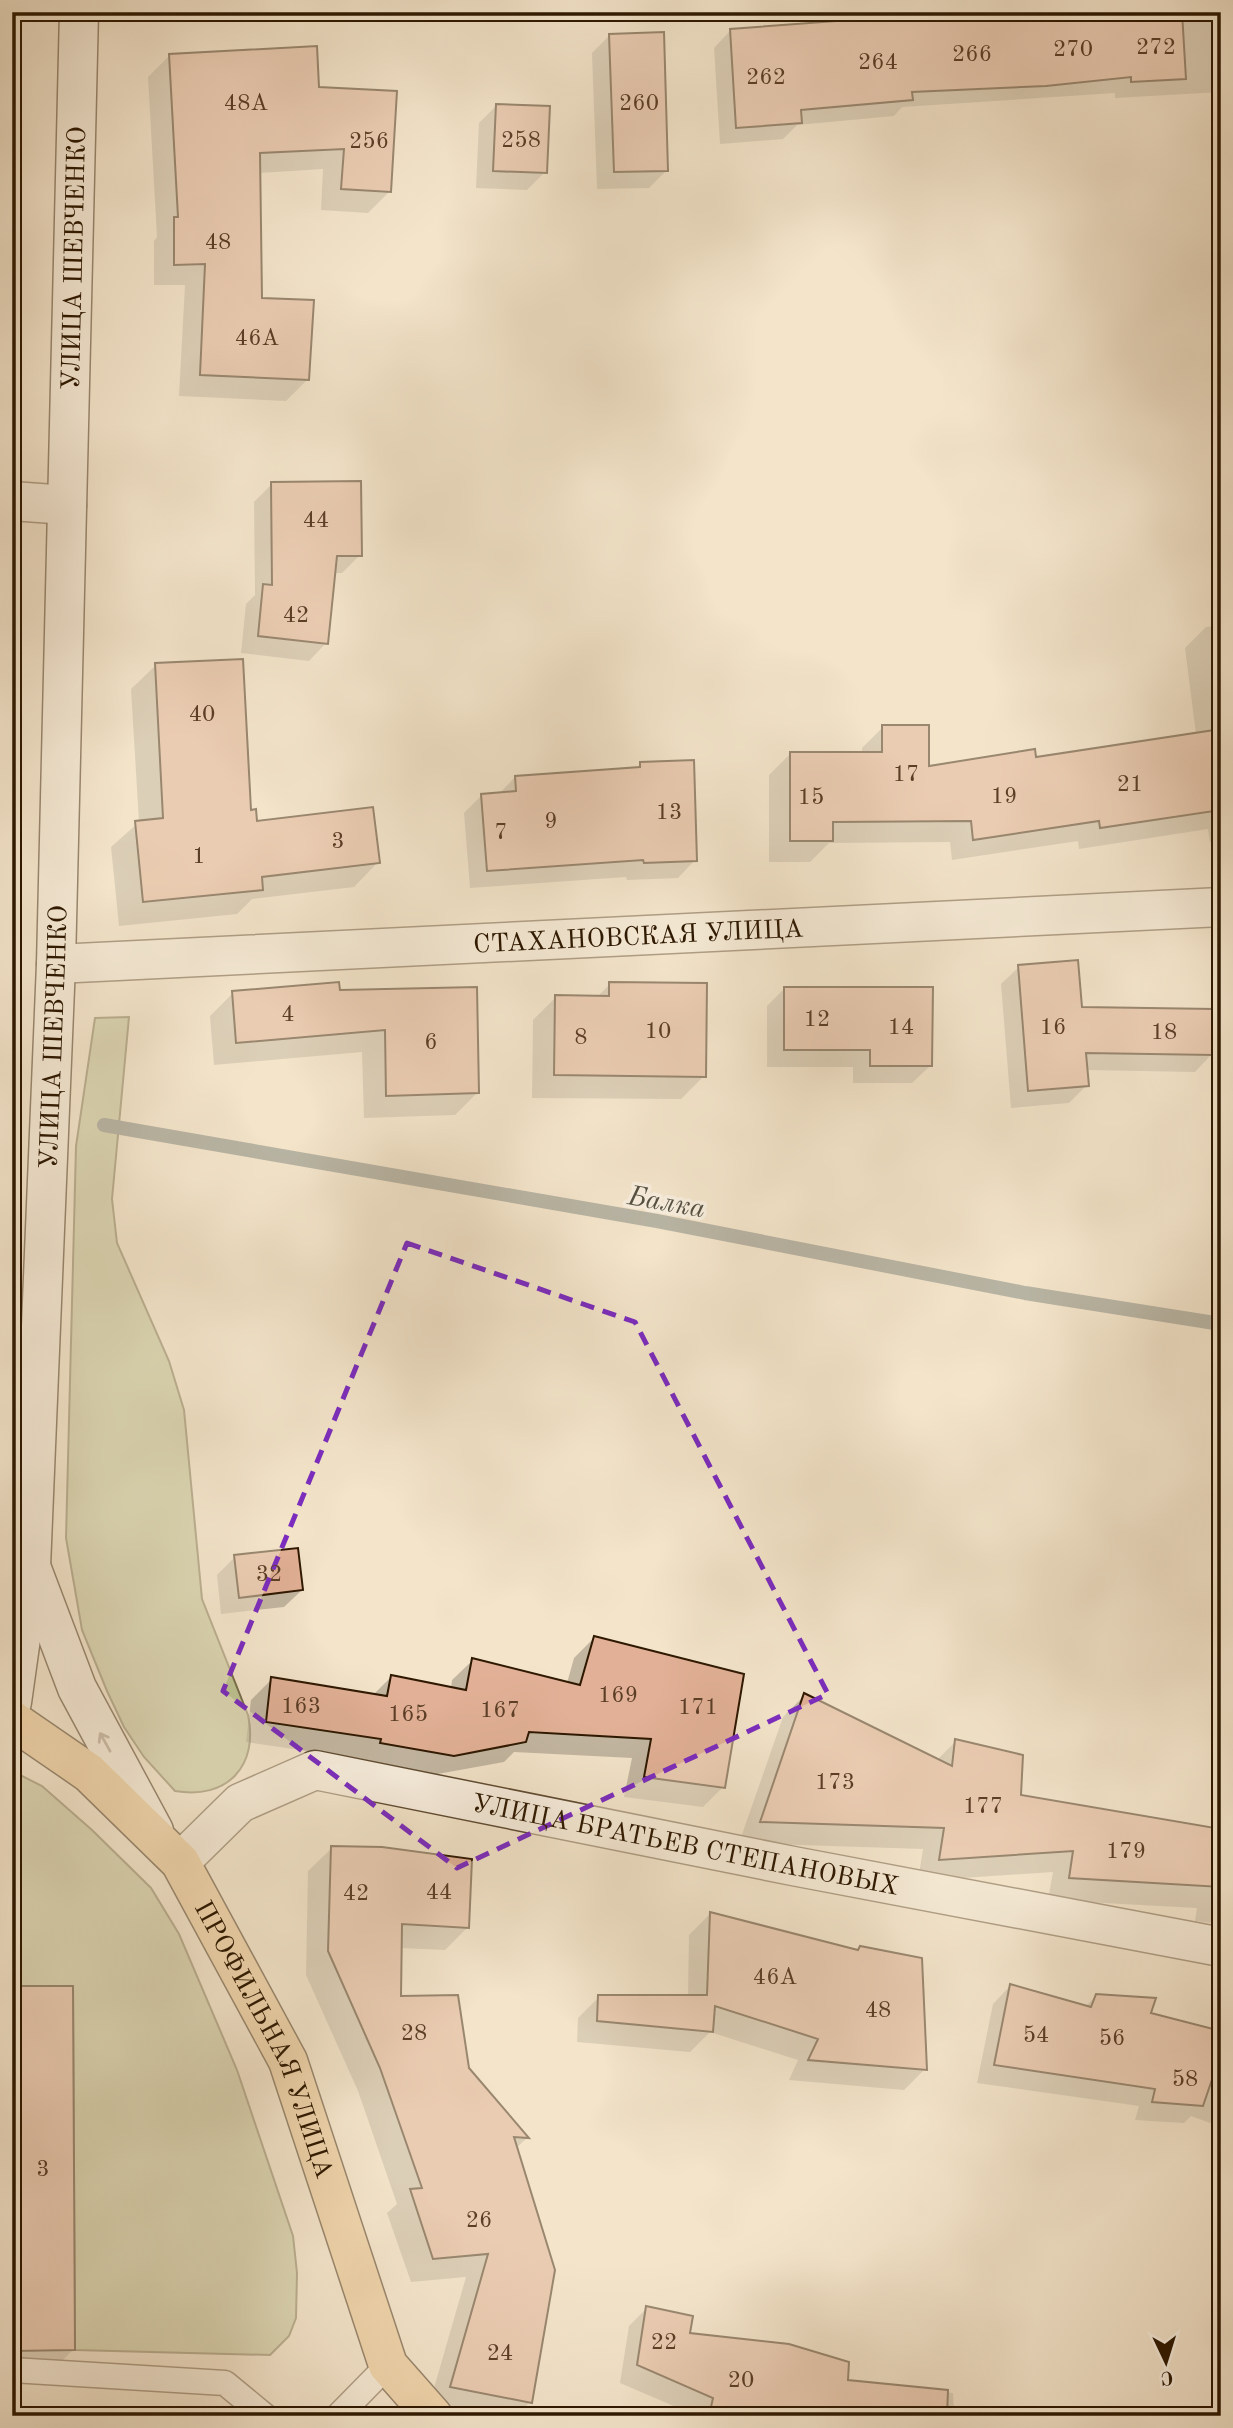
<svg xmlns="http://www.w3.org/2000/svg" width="1233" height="2428" viewBox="0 0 1233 2428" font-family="'Old Standard TT',serif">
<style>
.green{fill:#bfc394;stroke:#766e4a;stroke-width:2}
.shadow{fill:#0003}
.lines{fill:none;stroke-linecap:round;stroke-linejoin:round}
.stream{stroke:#727a74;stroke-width:14}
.building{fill:#e1b096;stroke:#2e1800;stroke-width:2}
.lane-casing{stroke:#5f4b32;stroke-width:27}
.street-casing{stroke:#5f4b32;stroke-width:41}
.secondary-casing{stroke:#2e1800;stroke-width:41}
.primary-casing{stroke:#2e1800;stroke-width:41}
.lane{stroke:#f7eddd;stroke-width:24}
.street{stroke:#f7eddd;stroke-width:38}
.secondary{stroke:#f7eddd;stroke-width:38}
.primary{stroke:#eac285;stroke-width:38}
.oneway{stroke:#9d8d7a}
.marked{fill:none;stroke:#7b2cbf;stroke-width:5;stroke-dasharray:14 9;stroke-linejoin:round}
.labels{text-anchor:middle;stroke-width:7;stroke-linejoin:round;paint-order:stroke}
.number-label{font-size:23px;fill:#5b3e26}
.street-label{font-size:26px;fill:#2e1800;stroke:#f7eddd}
.water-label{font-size:28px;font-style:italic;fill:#565144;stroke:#f7eddd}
</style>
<rect width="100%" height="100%" fill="#f3e4ca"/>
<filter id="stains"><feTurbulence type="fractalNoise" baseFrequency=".00286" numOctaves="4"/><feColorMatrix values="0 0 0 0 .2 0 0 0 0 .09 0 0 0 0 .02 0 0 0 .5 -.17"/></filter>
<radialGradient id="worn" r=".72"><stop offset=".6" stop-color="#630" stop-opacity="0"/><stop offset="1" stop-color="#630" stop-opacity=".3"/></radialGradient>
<!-- green -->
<path class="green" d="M129,1017L112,1199L117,1243L169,1361L184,1410L202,1599L248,1715C259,1766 227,1800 175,1791L144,1757L124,1727L107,1691L82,1630L66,1538L76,1146L95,1018Z
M12,1771L42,1786L92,1830L151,1888L179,1934L237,2070L293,2236L297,2273L296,2318L289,2336L270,2355L75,2350L73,1987L12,1986Z"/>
<!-- shadow -->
<path class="shadow" d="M903,22H1221V92L1115,98V93L902,107L894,116L797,125L783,139L720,144L714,48L730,31Z
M610,35L667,170L649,188L597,189L592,53Z
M169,56L318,89L389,192L368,213L321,210L323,169L259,173L261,299L308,379L286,401L179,396L185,285H154V241L157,237L148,77Z
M496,106L545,172L527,190L476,188L479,123Z
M272,484L360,555L342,573H334L326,643L309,661L241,653L246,604L255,595L254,502Z
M1221,625V841L1210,842L1208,829L1079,849L1078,841L952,860L950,842L829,843L810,862H769V775L790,754H862V748L883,727L927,768L1035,759L1196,734L1185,648L1206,627Z
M156,665L255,823L378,862L354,887L252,899L237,914L119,926L111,847L139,822L131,689Z
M641,763L695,860L678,878L627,880L626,877L470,888L464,813L482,795L499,794L515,777L635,769Z
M1019,967L1081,1009L1212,1054L1195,1072L1086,1070L1087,1085L1069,1103L1011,1108L1001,984Z
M610,984L704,1076L681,1099L532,1098L533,1020L556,997H597Z
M785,988L930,1066L912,1083H853V1067H767V1006Z
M339,992L478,1092L455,1115L364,1118L362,1052L214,1065L210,1016L233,993Z
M235,1557L302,1590L284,1607L221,1614L217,1575Z
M594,1638L723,1787L703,1807L624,1797L632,1758L514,1752L504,1762L432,1775L361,1762L362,1759L246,1742L251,1700L272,1679L373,1695L391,1677L451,1688L452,1680L473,1660L567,1683L574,1658Z
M805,1695L936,1761L956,1741L1019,1797L1212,1829L1221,1820V1924L1195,1921L1197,1908L1048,1900L1053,1872L918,1881L923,1849L739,1843L783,1717Z
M332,1848L468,1927L445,1950L400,1948L399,1997L527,2138L515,2149L530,2402L516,2416H461L428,2409L466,2277L411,2282L387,2213L397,2204L358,2091L306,1975L308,1871Z
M710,1914L925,2069L904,2090L789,2080L798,2060L710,2032L690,2052L577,2042L578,2018L599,1997H688L689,1935Z
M1010,1986L1085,2007L1097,1995L1149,2014L1221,2033V2127L1191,2116L1184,2123L1135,2120L1139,2106L977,2083L993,2004Z
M12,1988L73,2350L40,2382H12Z
M647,2308L688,2335L846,2382L953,2393L954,2416H697L620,2383L629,2326Z"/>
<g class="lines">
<!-- stream -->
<path class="stream" d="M104,1125L657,1221L1025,1293L1221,1324"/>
</g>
<!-- building -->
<path class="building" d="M1077,12H1182L1186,79L1131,82V77L1046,86L912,92L913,100L801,110L802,123L736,128L730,29L904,16L905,21L1004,16L1005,20Z
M664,32L668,171L614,172L609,34Z
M317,46L319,87L397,91L391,192L341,189L344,149L260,153L262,298L314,300L309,380L200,375L205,264L174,265V217H178L169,54Z
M496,104L550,106L547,173L493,171Z
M361,481L362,556H337L328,644L258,636L263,584L272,585L271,482Z
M243,659L251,810L256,809L257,821L373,807L380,863L262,877L263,890L143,902L135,821L163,818L155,663Z
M882,725H929V766L1035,749L1036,757L1221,729V810L1100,828L1099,821L973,840L971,821L833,822V841H790V752H882Z
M694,760L697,861L644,863L643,860L487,871L481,794L516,791L515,776L640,767V762Z
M1078,960L1082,1007L1214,1009V1055L1086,1053L1089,1086L1028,1091L1018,965Z
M339,982L340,990L477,987L479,1093L386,1096L385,1030L236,1043L232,991Z
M609,982L707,983L706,1077L554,1075L555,995L609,996Z
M784,987H933L932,1066H870V1050H784Z
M298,1548L303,1590L239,1598L234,1555Z
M594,1636L744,1674L725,1788L644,1777L651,1739L529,1732L526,1742L454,1756L380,1743L381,1739L266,1722L271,1677L387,1696L391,1675L466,1690L472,1658L580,1685Z
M804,1693L952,1766L955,1739L1023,1755L1021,1795L1221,1829V1887L1069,1878L1073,1851L939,1860L944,1828L760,1822Z
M331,1846L382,1847L472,1859L469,1928L402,1924L401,1996L458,1995L469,2068L529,2138L514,2137L555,2270L532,2403L450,2387L488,2254L433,2259L410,2189L422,2188L380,2068L328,1951Z
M710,1912L858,1950L860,1946L922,1958L927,2070L808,2060L818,2039L715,2006L713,2032L597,2021L598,1995H707Z
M1010,1984L1091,2007L1096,1994L1156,1998L1151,2013L1221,2031V2053L1203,2106L1152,2102L1155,2089L994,2065Z
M12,1986H73L75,2350L12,2351Z
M646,2306L693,2316L690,2333L789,2344L849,2362L848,2380L948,2390L947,2416H709L713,2398L637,2365Z"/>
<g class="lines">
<defs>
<path id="lane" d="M12,2370L225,2383L265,2416
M338,2416L388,2365"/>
<g id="street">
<path d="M12,501L67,505"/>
<path id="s1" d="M56,964L1221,907"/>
<path id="s2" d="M180,1862L240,1803L315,1770L793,1866L1221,1947"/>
</g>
<g id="secondary">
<path d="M32,1569L77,1688L154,1831"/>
<path id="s3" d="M12,1702L31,1567L56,964L79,12"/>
</g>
<g id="primary">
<path id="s4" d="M12,1720L89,1773L180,1862L288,2061L388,2365L433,2416"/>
</g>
</defs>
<!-- lane casing -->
<use href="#lane" class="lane-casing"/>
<!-- street casing -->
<use href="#street" class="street-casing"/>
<!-- secondary casing -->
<use href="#secondary" class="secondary-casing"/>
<!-- primary casing -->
<use href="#primary" class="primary-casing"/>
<!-- lane -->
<use href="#lane" class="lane"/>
<!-- street -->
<use href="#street" class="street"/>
<!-- secondary -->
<use href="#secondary" class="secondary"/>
<!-- primary -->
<use href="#primary" class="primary"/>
</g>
<!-- one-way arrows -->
<defs><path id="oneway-shaft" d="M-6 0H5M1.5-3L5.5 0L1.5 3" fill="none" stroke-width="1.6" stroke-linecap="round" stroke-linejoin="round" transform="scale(1.75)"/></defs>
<use class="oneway" href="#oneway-shaft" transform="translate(105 1742) rotate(-119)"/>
<!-- marked area -->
<path d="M0 0H1233V2428H0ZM407,1243L635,1322L828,1694L457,1868L223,1691Z" fill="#f3e4ca" fill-opacity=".55" fill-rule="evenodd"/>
<path class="marked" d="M407,1243L635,1322L828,1694L457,1868L223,1691Z"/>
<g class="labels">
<!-- number labels -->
<g class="number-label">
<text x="1156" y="54">272</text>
<text x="1073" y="56">270</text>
<text x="972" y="61">266</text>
<text x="878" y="69">264</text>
<text x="766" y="84">262</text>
<text x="246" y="110">48А</text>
<text x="639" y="110">260</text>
<text x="521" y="147">258</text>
<text x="369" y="148">256</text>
<text x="218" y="249">48</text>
<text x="257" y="345">46А</text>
<text x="316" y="527">44</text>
<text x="296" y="622">42</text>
<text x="202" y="721">40</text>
<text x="906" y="781">17</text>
<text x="1130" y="791">21</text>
<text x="1004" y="803">19</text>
<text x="811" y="804">15</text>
<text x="669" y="819">13</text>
<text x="551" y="828">9</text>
<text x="501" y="839">7</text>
<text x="338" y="848">3</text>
<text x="199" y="863">1</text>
<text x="288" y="1021">4</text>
<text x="817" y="1026">12</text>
<text x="901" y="1034">14</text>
<text x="1053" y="1034">16</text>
<text x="658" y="1038">10</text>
<text x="1164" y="1039">18</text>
<text x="581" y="1044">8</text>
<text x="431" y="1049">6</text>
<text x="269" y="1581">32</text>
<text x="618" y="1702">169</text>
<text x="301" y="1713">163</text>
<text x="698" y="1714">171</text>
<text x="500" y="1717">167</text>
<text x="408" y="1721">165</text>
<text x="835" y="1789">173</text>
<text x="983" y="1813">177</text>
<text x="1126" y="1858">179</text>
<text x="439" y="1899">44</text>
<text x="356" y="1900">42</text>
<text x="775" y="1984">46А</text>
<text x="878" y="2017">48</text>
<text x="414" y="2040">28</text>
<text x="1036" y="2042">54</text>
<text x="1112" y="2045">56</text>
<text x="1185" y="2086">58</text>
<text x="43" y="2176">3</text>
<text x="479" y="2227">26</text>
<text x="664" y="2349">22</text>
<text x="500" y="2360">24</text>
<text x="741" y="2387">20</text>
</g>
<!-- street labels -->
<g class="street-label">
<text dy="9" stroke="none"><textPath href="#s3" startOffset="1446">УЛИЦА ШЕВЧЕНКО</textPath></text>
<text dy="9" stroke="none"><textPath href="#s1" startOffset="583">СТАХАНОВСКАЯ УЛИЦА</textPath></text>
<text dy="9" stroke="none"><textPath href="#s3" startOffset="667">УЛИЦА ШЕВЧЕНКО</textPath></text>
<text dy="9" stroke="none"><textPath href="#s2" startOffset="544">УЛИЦА БРАТЬЕВ СТЕПАНОВЫХ</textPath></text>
<text dy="9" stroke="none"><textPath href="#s4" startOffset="418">ПРОФИЛЬНАЯ УЛИЦА</textPath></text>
</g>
<!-- water labels -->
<g class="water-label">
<text transform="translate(667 1201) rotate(10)" y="10">Балка</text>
</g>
</g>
<!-- margin -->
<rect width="1233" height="2428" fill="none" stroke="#f3e4ca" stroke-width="42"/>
<rect x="14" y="14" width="1205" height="2400" fill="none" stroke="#2e1800" stroke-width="3.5"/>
<rect x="21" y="21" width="1191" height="2386" fill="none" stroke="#2e1800" stroke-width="2"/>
<!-- north arrow -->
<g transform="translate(1166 2362) rotate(176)" stroke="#f7eddd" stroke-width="5" paint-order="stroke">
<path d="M0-5L12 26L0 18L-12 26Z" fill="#2e1800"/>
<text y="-10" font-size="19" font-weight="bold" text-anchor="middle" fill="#2e1800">С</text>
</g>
<rect width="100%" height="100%" filter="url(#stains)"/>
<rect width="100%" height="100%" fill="url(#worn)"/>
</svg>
